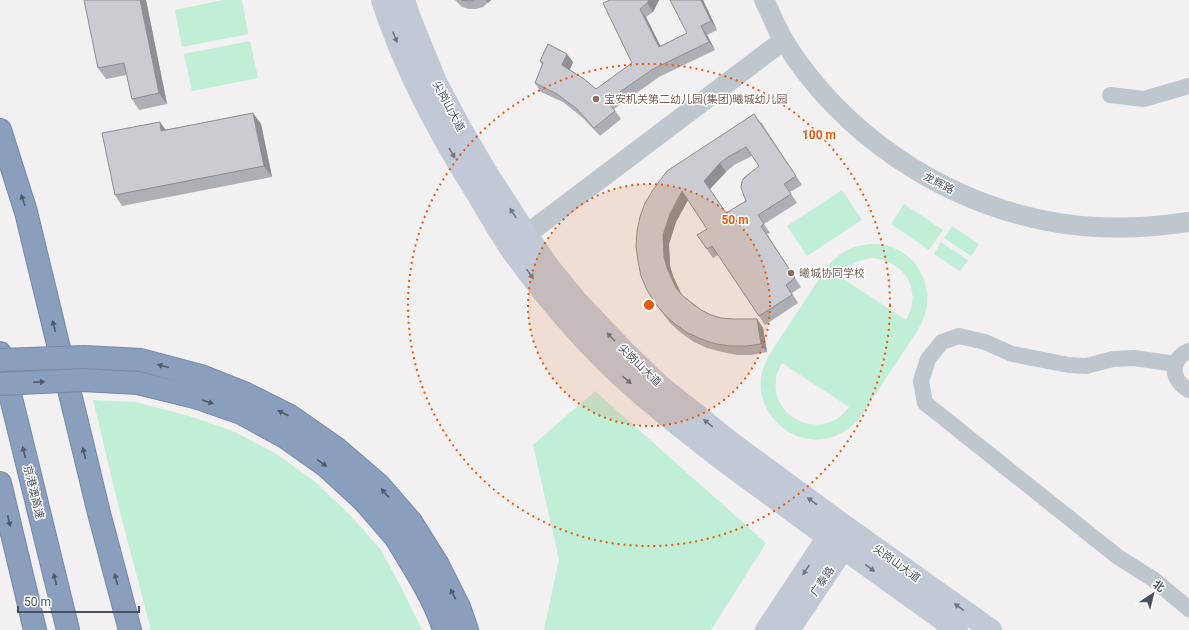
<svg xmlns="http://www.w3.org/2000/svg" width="1189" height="630" viewBox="0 0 1189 630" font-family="Roboto,'Noto Sans SC',sans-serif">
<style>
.green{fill:#c0eed6;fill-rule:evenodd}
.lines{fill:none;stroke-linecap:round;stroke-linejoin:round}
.motorway-casing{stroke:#7589a8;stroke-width:24}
.minor{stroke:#bec6ce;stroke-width:16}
.tertiary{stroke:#bec6ce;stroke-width:20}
.secondary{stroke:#c1c9d6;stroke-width:22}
.motorway{stroke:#8a9ebd;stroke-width:22}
.motorway-bridge-casing{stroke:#7589a8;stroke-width:24;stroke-linecap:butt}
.motorway-bridge{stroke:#8a9ebd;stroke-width:22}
.wall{fill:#aeafb5;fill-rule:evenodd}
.shaded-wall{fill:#8d8f93}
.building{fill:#caccd2;stroke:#8d8f93;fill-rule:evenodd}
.oneway{fill:#6c7581}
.oneway2{fill:#4f5967}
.ring{fill:none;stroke:#e8590c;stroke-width:2;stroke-dasharray:2 4}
.education-dot{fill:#8d6e63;stroke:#fff;stroke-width:1.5}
.labels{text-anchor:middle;stroke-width:3;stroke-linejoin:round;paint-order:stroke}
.education-label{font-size:11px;fill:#785e54;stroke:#fff;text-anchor:start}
.street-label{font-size:11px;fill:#48515d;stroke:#fff}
.centre{fill:#e8590c;stroke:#fff;stroke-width:2}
.ring-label{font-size:12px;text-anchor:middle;font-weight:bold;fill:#e8590c;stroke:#fff;stroke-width:3;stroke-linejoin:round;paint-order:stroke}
</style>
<rect width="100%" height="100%" fill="#f2f0f0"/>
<!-- green -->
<path class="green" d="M223,0H242L248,34L182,47L175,10Z
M250,41L258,78L192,91L184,54Z
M842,190L862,220L807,256L787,226Z
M904,204L943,230L929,250L891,224Z
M952,226L979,244L971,256L944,238Z
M941,242L968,260L960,271L934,254Z
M871,244C880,244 888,245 896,249C916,257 930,282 927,304C926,313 923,320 919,328L861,416C856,422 851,428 843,432C800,458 747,413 764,366C765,363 768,359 769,355L827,267C840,252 851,246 871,244ZM872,258C905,261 923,290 906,320L839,276C848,265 858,260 872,258ZM782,363L849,407C843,415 836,421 827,423C800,431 772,408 776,380C776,374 779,368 782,363Z
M595,391L766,543L711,630H544L559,559L533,445Z
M93,400L135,402L189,416L233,431L275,453L314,481L350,515L381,550L402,589L422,630H151L119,508Z"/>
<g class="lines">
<defs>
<path id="motorway" d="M0,130L26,212L99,513L130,630
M0,353L68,630
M0,483L35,630
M411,522L438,565L459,607L467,630
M396,538C413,567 434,597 444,630"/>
</defs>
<!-- motorway casing -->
<use href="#motorway" class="motorway-casing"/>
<!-- minor -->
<path class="minor" d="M1110,95L1144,99L1189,86
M1189,351C1169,359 1171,381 1189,390
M1176,364L1134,358L1113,359L1086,366L1069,365L1012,354L985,342L959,336L942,342L928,359L921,381L925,403L1118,557L1153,579L1189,609"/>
<!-- tertiary -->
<path class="tertiary" d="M764,0C771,13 776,28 784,41C842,134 940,200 1047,221C1093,230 1143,229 1189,222
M514,244L784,40"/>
<!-- secondary -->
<path class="secondary" d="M382,0C404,68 438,132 476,192C487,211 498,230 510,248C540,290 575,332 612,368C661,414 715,455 769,494C831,540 894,585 957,630
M404,0L410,18L436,82L460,127L487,173L527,235L549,267L576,300L626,353L657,383L732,443L838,521L991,630
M766,630L835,526
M789,630L852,536"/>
<!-- motorway -->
<use href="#motorway" class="motorway"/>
<defs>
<path id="motorway-bridge" d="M0,360L84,357L141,360L201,376L246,394L290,416L336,448L379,485L411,522
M0,384L82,380L138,383L195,397L241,413L285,437L326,466L364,501L396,538"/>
</defs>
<!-- motorway-bridge casing -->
<use href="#motorway-bridge" class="motorway-bridge-casing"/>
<!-- motorway-bridge -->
<use href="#motorway-bridge" class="motorway-bridge"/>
</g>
<!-- wall -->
<path class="wall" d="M146,0L167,104L139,110L132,99L127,75L106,79L98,68Z
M455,0H491L483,7L476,9H469L462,7Z
M610,0H659L653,12L646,17L660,46L687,33L703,0L717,30L707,35L715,50L659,77L614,109L621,119L600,136L583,118L563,102L541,92L535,83L542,65L540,61L573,62L570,70L596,89L632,63Z
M253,113L261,124L272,177L122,206L115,195L165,130Z
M761,122L802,185L790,192L797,203L764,224L770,233L767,234L801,287L792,293L798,303L765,325L718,255L713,258L697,235L707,229L688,200L676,222L669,244L670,266L673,276L681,293L683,296L701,310L711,315L721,318L732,319H757L763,328L767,352L752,355H737L722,352L707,348L694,342L681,333L670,323L655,303L636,246ZM752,156L759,166L746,201L726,213L710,189L726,172L734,165Z"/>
<!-- shaded-wall -->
<path class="shaded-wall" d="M140,0H146L167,104L159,93Z
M486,0H491L488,3Z
M649,0H659L653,12L647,3Z
M701,0H703L717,30L711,21Z
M640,9L646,17L665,55L659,47Z
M701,26L707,35L715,50L709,42Z
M567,54L573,62L568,73L562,65Z
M253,113L261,124L272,177L264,166Z
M160,122L168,133L161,131Z
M720,163L726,172L710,189L704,181Z
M682,191L688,200L676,222L669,244L670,266L673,276L682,296L676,288L667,268L664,257L663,235L670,214Z
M757,319L763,328L767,352L761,344Z"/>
<!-- building -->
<path class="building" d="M84,0H140L159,93L132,99L124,63L98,68Z
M461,0H473L470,1Z
M610,0H649L647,3L640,9L659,47L687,33L670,0H701L711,21L701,26L709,42L653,69L607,101L615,111L594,128L577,109L557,94L535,83L543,63L540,61L548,44L567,54L562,65L584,79L596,89L632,63L603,3Z
M253,113L264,166L115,195L102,133L160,122L161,131Z
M754,114L796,176L784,184L791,194L758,215L764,224L761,226L795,278L786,285L792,295L759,316L712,246L707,249L697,235L707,229L682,191L670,214L663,235L664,257L667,268L676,288L683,296L701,310L711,315L721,318L732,319H757L761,344L746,346H731L716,344L701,339L688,333L675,324L664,314L655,303L647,290L641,276L638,261L636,246L637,231L640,217L645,203L653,190L667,171ZM746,147L759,166L744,178L742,181L741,188L746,201L726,213L704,181L720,163L728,157Z"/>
<!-- one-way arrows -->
<defs><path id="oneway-solid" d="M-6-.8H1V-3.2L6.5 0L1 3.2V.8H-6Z"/></defs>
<g class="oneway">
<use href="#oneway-solid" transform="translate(395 37) rotate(68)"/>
<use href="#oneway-solid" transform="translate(452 153) rotate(60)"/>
<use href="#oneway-solid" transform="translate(513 213) rotate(-123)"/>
<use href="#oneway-solid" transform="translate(530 274) rotate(54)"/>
<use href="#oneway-solid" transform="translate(611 337) rotate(-134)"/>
<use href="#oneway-solid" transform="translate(627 380) rotate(41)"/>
<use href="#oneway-solid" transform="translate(708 423) rotate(-141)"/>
<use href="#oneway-solid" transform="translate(812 501) rotate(-144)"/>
<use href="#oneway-solid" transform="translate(870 568) rotate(36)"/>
<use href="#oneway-solid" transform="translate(806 570) rotate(123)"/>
<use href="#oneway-solid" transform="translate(959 607) rotate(-144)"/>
</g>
<g class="oneway2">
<use href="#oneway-solid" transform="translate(23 200) rotate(-108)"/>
<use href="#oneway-solid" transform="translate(54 326) rotate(-104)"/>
<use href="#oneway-solid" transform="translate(163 366) rotate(-165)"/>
<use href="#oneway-solid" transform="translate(39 382) rotate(-3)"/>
<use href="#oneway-solid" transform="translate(208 402) rotate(19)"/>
<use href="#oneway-solid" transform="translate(283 413) rotate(-153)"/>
<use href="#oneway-solid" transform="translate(24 452) rotate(-104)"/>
<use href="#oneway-solid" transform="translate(84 453) rotate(-104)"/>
<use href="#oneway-solid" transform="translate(322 463) rotate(36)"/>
<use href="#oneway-solid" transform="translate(385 493) rotate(-131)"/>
<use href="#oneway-solid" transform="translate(9 521) rotate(77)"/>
<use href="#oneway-solid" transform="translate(55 579) rotate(-104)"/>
<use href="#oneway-solid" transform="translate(116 579) rotate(-105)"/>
<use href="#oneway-solid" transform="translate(453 594) rotate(-117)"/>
</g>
<!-- distance rings -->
<circle cx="649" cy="305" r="121" fill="#e8590c" fill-opacity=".12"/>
<g class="ring">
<circle cx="649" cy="305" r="121"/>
<circle cx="649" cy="305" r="241"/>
</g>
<!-- markers -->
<g class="education-dot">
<circle cx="596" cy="99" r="4"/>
<circle cx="791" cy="273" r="4"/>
</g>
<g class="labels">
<!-- education labels -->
<g class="education-label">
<text x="604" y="103">宝安机关第二幼儿园(集团)曦城幼儿园</text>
<text x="799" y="277">曦城协同学校</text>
</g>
<!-- street labels -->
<g class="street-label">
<text transform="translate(449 106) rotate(62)" y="4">尖岗山大道</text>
<text transform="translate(939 183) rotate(28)" y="4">龙辉路</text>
<text transform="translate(640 365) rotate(44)" y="4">尖岗山大道</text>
<text transform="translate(34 492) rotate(76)" y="4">京港澳高速</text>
<text transform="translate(897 563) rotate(36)" y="4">尖岗山大道</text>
<text transform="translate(822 581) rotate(-56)" y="4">广泰路</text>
</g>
</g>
<circle cx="649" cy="305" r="6" class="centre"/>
<g class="ring-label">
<text x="819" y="139">100 m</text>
<text x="735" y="224">50 m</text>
</g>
<!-- north arrow -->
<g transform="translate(1153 594) rotate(35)" stroke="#ffffff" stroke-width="3" paint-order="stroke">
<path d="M0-3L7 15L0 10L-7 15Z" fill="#48515d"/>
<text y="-6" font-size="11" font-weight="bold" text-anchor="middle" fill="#48515d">北</text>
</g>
<!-- scale -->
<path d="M18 606v6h121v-6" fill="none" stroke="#48515d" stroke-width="2"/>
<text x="24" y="606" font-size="12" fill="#48515d" stroke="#ffffff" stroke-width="3" paint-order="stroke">50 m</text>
</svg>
